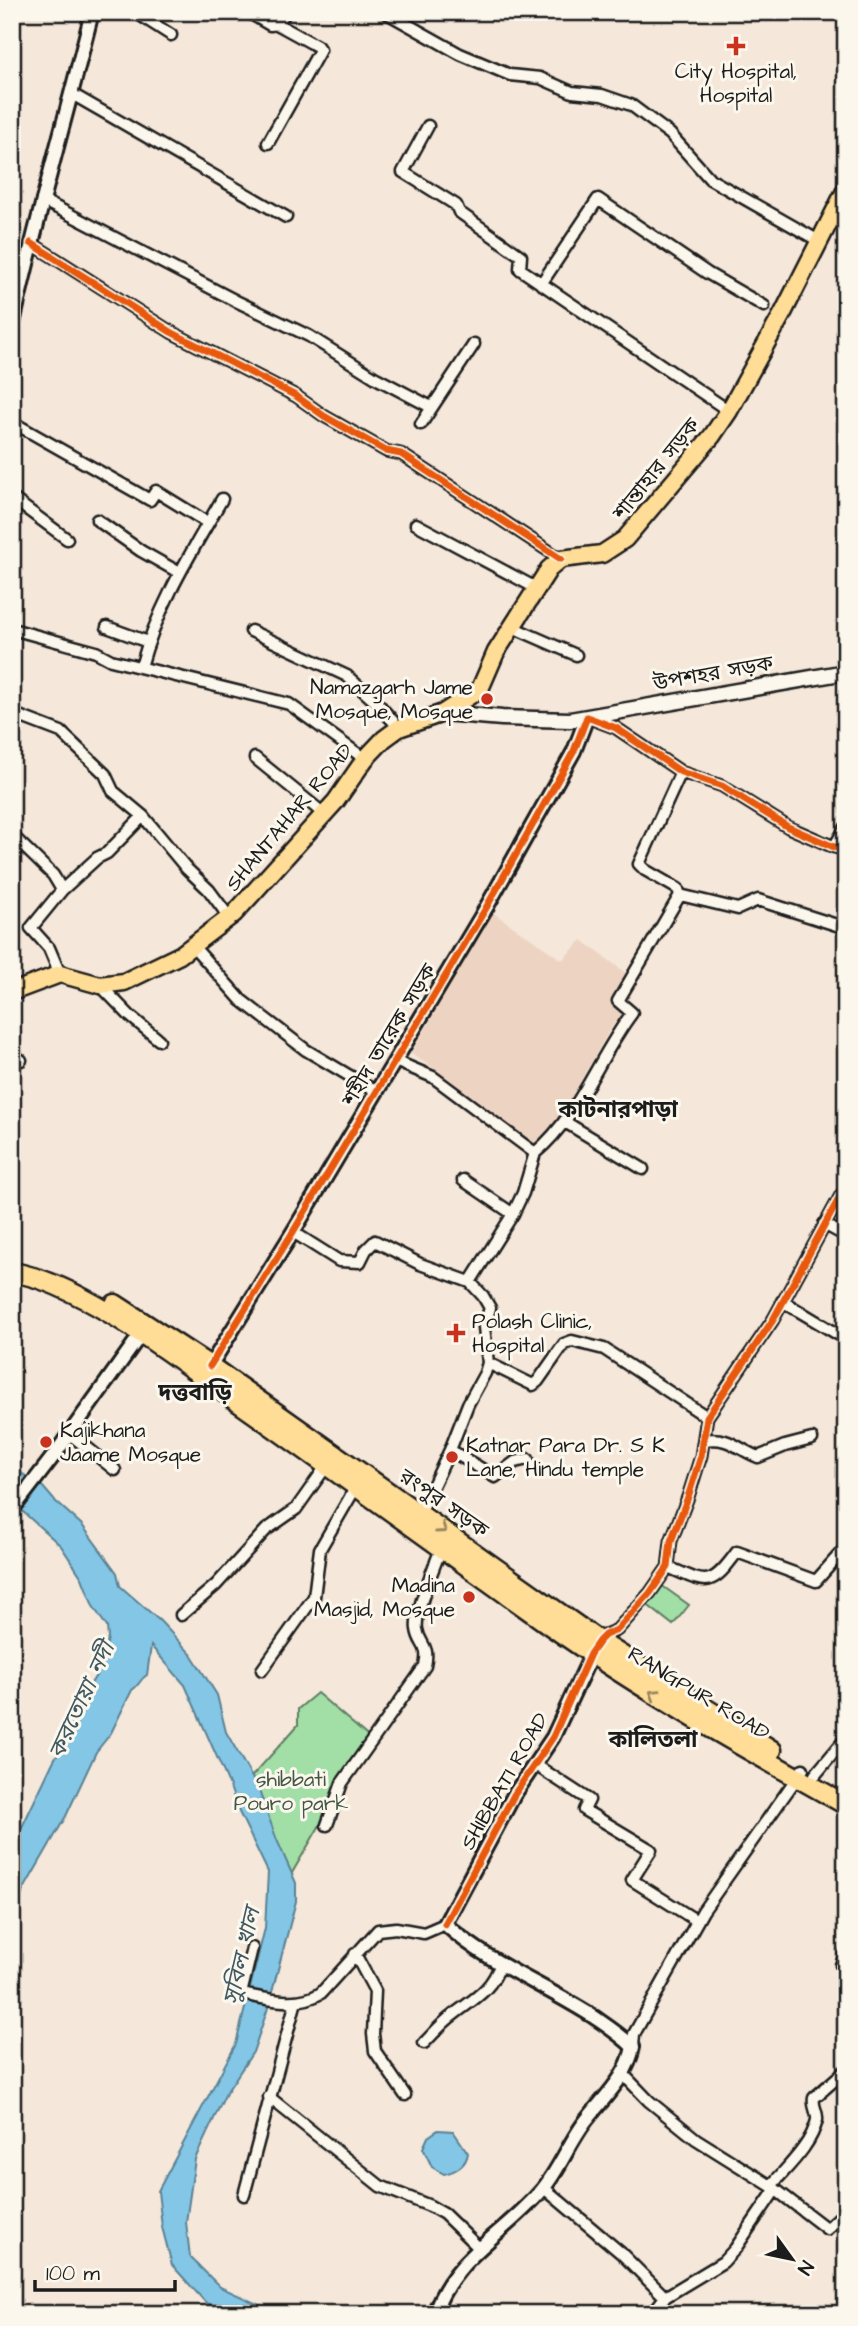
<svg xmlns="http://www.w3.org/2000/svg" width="858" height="2326" viewBox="0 0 858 2326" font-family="'Architects Daughter','Noto Sans Bengali',sans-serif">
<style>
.built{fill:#edd4c2}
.green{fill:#a1dfa7;stroke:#5e7e62;stroke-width:2}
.water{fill:#84c6e5;stroke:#5a8295;stroke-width:2}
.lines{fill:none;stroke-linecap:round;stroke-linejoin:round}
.minor-casing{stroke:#1c1c1c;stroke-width:15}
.tertiary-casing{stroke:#1c1c1c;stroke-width:18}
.secondary-casing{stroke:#1c1c1c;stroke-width:19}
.primary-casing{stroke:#1c1c1c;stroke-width:21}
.trunk-casing{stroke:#1c1c1c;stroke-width:23}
.minor{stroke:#fbf7ec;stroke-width:10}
.tertiary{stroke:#fbf7ec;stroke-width:12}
.secondary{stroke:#fbf7ec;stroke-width:14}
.primary{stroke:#ffdd96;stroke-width:16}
.trunk{stroke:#ffdd96;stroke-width:18}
.cycleway-casing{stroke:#fbf7ec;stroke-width:11}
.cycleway{stroke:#e8590c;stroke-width:7}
.oneway{stroke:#99865f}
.poi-dot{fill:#c8321e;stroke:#fbf7ec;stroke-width:2.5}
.labels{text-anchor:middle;stroke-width:6;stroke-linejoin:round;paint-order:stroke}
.poi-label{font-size:21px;fill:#1c1c1c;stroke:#fbf7ec;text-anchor:start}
.street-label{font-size:21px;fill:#1c1c1c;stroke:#fbf7ec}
.park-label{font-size:21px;fill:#445646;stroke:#fbf7ec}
.neighbourhood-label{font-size:23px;font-weight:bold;fill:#1c1c1c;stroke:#fbf7ec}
.water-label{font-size:23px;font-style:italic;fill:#405862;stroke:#fbf7ec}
</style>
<rect width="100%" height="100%" fill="#f5e7d9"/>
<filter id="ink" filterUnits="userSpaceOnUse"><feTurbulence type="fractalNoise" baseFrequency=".0143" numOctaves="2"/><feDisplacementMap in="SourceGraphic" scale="14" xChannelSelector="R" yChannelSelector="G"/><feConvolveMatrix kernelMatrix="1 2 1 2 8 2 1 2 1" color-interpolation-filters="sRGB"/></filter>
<g filter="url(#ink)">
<!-- built -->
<path class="built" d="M492,912L562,960L582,940L627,974L613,1002L623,1012L609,1031L552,1132L531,1145L436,1070L411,1054Z"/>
<!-- green -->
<path class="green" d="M661,1585L689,1605L673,1625L645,1603Z
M317,1693L372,1740L332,1793L320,1825L289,1878L245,1784L298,1725V1709Z"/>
<!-- water -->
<path class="water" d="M12,1467L43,1487L54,1500L82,1525L117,1573L120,1586L160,1621L191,1654L217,1695L226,1732L258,1788L277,1840L296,1883V1901L267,2011L253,2052L226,2093L195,2159L186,2222L190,2257L220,2287L279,2314H229L206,2303L172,2265L162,2227L158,2191L236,2044L265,1928L268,1872L239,1812L229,1784L185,1685L151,1646L147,1675C140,1679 139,1686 132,1690L111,1733L96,1752L66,1816L24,1889L12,1921V1848L53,1762L67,1736L74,1718L85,1703L90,1685L102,1666L108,1638L107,1627L93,1606L82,1578L61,1546L12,1502Z
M438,2130L453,2131L468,2153C466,2166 456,2171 444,2174L432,2167L423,2148L428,2137Z"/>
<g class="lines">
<defs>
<path id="minor" d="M135,12L171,35
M248,12L270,25L277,24L286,12
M385,12L460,54L510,75L540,78L572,92L602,95L631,105L670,134L710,179L819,241
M72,94L286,217
M428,126L403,172L456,205L459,212L521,256L520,269L729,411
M268,143L320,50L317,46L277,24
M42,200L236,301L309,336L376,378L431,407
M31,243L171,332L296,396L324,416L386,451L401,454L561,559
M541,284L598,199L707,273L764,306
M12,422L150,500L156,491L208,523
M421,424L474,344
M12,498L67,539
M97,520L141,551L180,573
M416,524L536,588
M107,627L148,642
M512,627L576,655
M12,629L96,652L111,660L289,704L365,759
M251,631L347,676L379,705L399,728
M141,667C157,607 191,553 222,499
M12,711L19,716L61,732L105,774L113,791L143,816L187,869L209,890L229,917
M587,717L616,728L681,772L722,786L788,827L834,847L846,850
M255,758L324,814
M12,835L53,875L62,890
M834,847L846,827
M680,895L738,909L758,900L846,928
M193,946L241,1000L306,1050L375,1091
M60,974L49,948L31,928L62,890L97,858L107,853L143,816
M100,985L130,1016L159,1040
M12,1055L21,1060
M395,1061L433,1077L535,1153
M565,1122L643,1169
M535,1153C579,1116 598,1058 632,1013L618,1001L680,895L678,889L645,870L639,864L681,772
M463,1180L513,1214
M824,1224L846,1236
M293,1232L339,1261L360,1262L366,1250L375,1241L420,1264L470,1282
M782,1301L846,1339
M488,1363L533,1385L538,1381L564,1344L572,1341L604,1349L707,1417
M70,1434L115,1470
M704,1440C730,1436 737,1449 758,1457L785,1446L812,1439
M450,1450L495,1477L515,1462L528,1459
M420,1513L450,1450L468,1404L485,1373L488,1363L484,1327L490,1308L483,1296L470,1282L513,1214L523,1193L535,1153
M668,1567C707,1584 710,1589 737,1552L816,1581L846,1547
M181,1615L216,1585L266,1530L296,1509L327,1465
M599,1641L605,1635L617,1630L650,1593L668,1567L671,1541L688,1497L701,1456L707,1417L773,1320L841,1195H846
M262,1670L314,1597L320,1549L357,1485
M534,1764L589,1800L584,1810L651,1850L632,1880L697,1921
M815,1775L846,1738
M327,1825L342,1783L425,1666C430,1643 419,1646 417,1629C414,1612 435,1566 441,1548
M252,1948L241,1994C267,1999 297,2008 321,1993L378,1930L396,1928L424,1933L445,1924
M846,1952L841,1965L846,1975
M355,1954L375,1991L373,2034L375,2051L405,2095
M424,2043C433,2034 442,2023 453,2015C475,1998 491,1991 501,1963
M633,2047L634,2034L703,1911L803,1769
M624,2075L649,2101L696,2139L771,2186L827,2229L846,2211
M269,2097L380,2186L430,2206L444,2214L479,2248
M771,2186C787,2167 811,2146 817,2120C818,2112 812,2106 814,2098L846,2070
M544,2188L621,2253L665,2297
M244,2195L296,2001
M652,2314L665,2297L723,2262L735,2249L775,2190"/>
<path id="tertiary" d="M12,328C35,222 66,118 92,12
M210,1366L293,1232L486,908L574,751L587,717
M12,1510L55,1454L146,1327
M434,2314C454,2256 505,2234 542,2190C560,2169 570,2140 588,2118C606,2095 627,2077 633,2047C621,2035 607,2026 594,2017C545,1985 489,1964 445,1924L514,1795L553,1737L595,1647"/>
<path id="secondary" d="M443,713L502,718L570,720L846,672"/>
<path id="primary" d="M12,992L60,974L100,985L124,982L180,955L234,914L336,801L365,759L384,739L399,728L443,713L480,689L496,652L549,569L561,559L602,554L625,539L712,436L729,411L783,313L846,189"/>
<path id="trunk" d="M12,1272C83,1283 180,1361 239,1403C343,1476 445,1551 548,1624C643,1691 744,1748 846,1805
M115,1304L210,1366L599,1641L772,1750"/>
</defs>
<!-- minor casing -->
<use href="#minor" class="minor-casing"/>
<!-- tertiary casing -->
<use href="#tertiary" class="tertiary-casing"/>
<!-- secondary casing -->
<use href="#secondary" class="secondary-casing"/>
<!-- primary casing -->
<use href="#primary" class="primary-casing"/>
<!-- trunk casing -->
<use href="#trunk" class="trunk-casing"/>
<!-- minor -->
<use href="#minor" class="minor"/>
<!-- tertiary -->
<use href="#tertiary" class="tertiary"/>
<!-- secondary -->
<use href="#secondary" class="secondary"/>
<!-- primary -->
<use href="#primary" class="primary"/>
<!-- trunk -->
<use href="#trunk" class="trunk"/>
<defs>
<path id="cycleway" d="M31,243L171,332L296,396L324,416L386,451L401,454L561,559
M210,1366L293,1232L486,908L574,751L587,717L616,728L681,772L722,786L788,827L834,847L846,850
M445,1924L514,1795L553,1737L590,1654L599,1641L605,1635L617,1630L650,1593L668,1567L671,1541L688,1497L701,1456L707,1417L773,1320L841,1195H846"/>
</defs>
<!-- cycleway casing -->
<use href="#cycleway" class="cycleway-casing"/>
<!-- cycleway -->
<use href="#cycleway" class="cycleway"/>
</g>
<!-- one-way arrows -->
<defs><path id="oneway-chevron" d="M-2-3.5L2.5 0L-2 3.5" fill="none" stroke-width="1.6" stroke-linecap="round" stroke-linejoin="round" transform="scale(1.75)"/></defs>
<g class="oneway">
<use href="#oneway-chevron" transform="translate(442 1529) rotate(35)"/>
<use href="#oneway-chevron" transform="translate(654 1694) rotate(-148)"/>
</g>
</g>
<!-- markers -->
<g class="poi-dot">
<path d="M732.5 35.5h7v7h7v7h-7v7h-7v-7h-7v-7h7z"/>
<circle cx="487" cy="699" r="7"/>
<path d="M452.5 1322.5h7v7h7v7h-7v7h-7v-7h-7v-7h7z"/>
<circle cx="46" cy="1442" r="7"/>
<circle cx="452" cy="1457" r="7"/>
<circle cx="469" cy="1597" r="7"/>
</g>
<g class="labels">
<!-- poi labels -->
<g class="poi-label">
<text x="736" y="78" text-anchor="middle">City Hospital,<tspan x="736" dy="24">Hospital</tspan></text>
<text x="473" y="694" text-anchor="end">Namazgarh Jame<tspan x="473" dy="24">Mosque, Mosque</tspan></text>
<text x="472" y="1328">Polash Clinic,<tspan x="472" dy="24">Hospital</tspan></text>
<text x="60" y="1437">Kajikhana<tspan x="60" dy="24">Jaame Mosque</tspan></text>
<text x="466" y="1452">Katnar Para Dr. S K<tspan x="466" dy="24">Lane, Hindu temple</tspan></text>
<text x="455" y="1592" text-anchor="end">Madina<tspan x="455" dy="24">Masjid, Mosque</tspan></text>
</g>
<!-- street labels -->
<g class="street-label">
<text transform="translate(656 469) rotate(-51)" y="7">শান্তাহার সড়ক</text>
<text transform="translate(713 673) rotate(-10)" y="7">উপশহর সড়ক</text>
<text transform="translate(289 817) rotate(-50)" y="7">SHANTAHAR ROAD</text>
<text transform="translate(389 1035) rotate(-59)" y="7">শহীদ তারেক সড়ক</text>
<text transform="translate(444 1503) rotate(35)" y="7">রংপুর সড়ক</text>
<text transform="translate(699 1693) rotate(31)" y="7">RANGPUR ROAD</text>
<text transform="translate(504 1781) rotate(-60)" y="7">SHIBBATI ROAD</text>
</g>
<!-- park labels -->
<g class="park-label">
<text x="291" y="1786">shibbati<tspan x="291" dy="24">Pouro park</tspan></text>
</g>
<!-- neighbourhood labels -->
<g class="neighbourhood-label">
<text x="618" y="1117">কাটনারপাড়া</text>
<text x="195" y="1400">দত্তবাড়ি</text>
<text x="653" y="1747">কালিতলা</text>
</g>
<!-- water labels -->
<g class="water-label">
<text transform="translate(81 1700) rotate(-65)" y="8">করতোয়া নদী</text>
<text transform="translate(241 1956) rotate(-77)" y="8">সুবিল খাল</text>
</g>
</g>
<!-- margin -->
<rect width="858" height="2326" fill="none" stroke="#fbf7ec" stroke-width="42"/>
<rect x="21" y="21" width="816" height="2284" fill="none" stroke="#1c1c1c" stroke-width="2.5" filter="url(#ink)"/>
<!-- north arrow -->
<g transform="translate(792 2259) rotate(123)" stroke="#fbf7ec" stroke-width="5" paint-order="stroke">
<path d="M0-5L12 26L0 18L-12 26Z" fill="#1c1c1c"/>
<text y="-10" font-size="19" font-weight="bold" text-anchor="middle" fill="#1c1c1c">N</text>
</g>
<!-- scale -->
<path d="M35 2280v10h140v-10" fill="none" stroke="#1c1c1c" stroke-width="3.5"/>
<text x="46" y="2280" font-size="21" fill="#1c1c1c" stroke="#fbf7ec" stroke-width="5" paint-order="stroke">100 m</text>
</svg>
